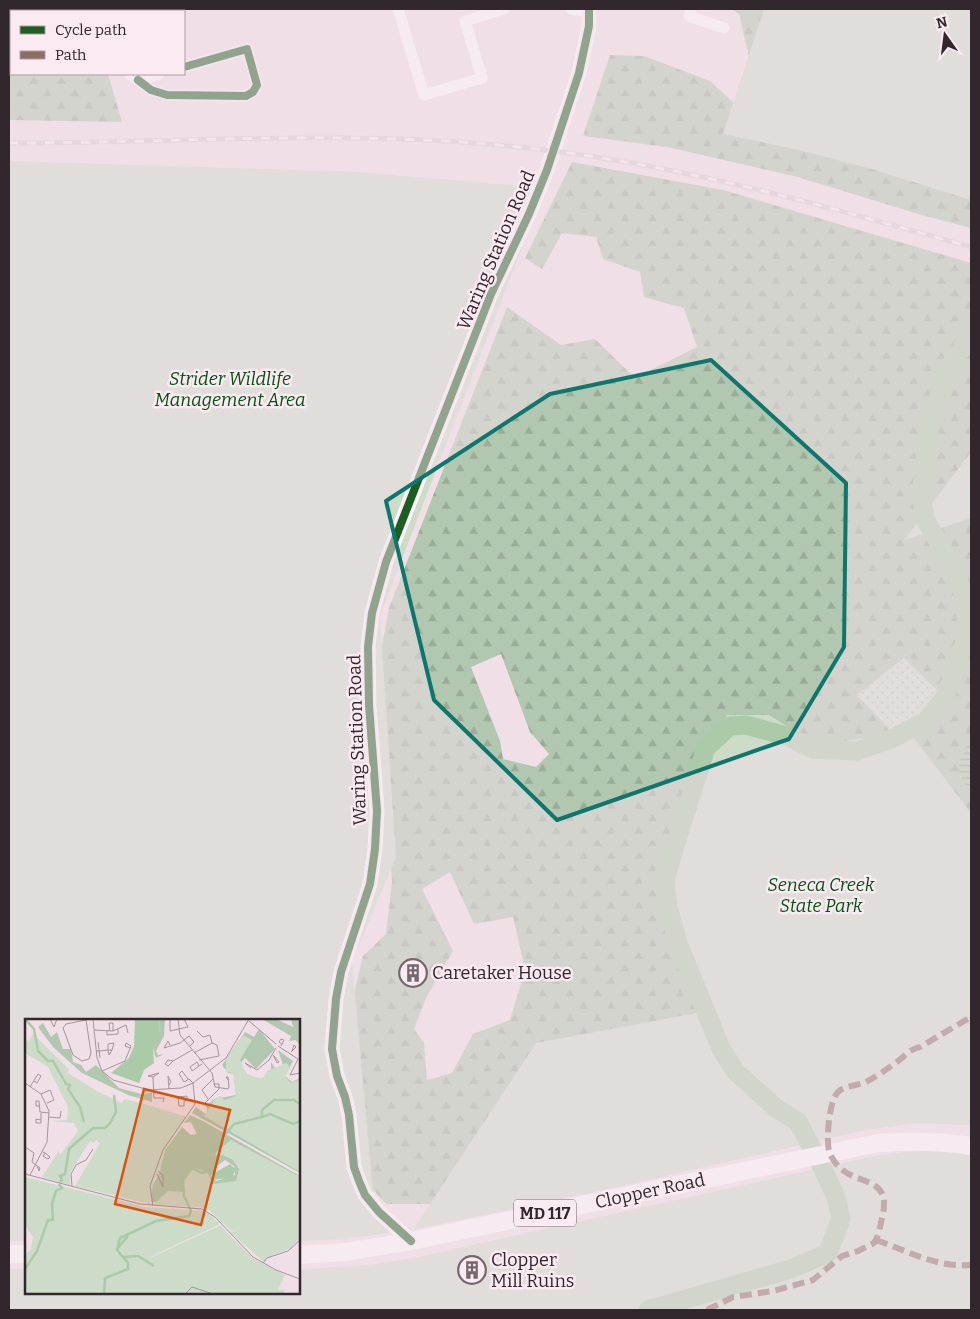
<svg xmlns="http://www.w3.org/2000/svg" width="980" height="1319" viewBox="0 0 980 1319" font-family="Bitter,serif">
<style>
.grass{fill:url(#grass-dots)}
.forest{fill:url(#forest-firs);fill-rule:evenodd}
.park{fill:#cddbc9}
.water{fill:url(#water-rules)}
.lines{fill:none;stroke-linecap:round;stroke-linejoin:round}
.river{stroke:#aacaa8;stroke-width:19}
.street{stroke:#fdfafb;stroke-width:11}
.secondary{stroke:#fdfafb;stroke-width:15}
.primary{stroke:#fdfafb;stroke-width:18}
.rail-casing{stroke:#d5d1d3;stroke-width:5}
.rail{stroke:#fceaf2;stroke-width:3;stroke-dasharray:9;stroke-linecap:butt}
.quiet{stroke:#8d6e63;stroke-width:6;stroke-dasharray:12 6;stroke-linecap:butt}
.cycleway-casing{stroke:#fceaf2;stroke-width:11}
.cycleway{stroke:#1b5e20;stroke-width:8}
.marked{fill:none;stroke:#0f766e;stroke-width:4;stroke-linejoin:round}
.labels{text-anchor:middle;stroke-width:5;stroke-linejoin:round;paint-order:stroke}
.shield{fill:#fceaf2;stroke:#6f6267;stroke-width:1}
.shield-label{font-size:16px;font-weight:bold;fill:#32272c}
.street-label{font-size:18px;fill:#32272c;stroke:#fceaf2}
.park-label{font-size:18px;font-style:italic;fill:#005411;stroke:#fceaf2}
.poi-label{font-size:18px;fill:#32272c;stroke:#fceaf2;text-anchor:start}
.inset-river{fill:none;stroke:#aacaa8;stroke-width:2.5}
.inset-road{fill:none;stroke:#a4959c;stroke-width:1}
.view{fill:#d6540f;fill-opacity:0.15;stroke:#d6540f;stroke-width:2.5}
.inset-edge{fill:none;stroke:#32272c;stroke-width:2.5}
</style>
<defs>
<pattern id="grass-dots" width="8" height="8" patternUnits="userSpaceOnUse" patternTransform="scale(1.25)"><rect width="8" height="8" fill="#cddbc9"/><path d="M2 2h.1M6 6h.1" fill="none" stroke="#b0bcad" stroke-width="1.8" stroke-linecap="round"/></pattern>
<pattern id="forest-firs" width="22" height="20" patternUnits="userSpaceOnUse" patternTransform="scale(1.25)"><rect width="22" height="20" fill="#b2c7af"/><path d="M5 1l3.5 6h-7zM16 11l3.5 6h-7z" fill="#9aab97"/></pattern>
<pattern id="water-rules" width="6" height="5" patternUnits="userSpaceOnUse" patternTransform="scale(1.25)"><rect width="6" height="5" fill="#aacaa8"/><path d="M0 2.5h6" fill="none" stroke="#8ba489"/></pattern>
</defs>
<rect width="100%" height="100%" fill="#f0dfe7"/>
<!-- grass -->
<path class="grass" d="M904,658L945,697L927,720L896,737L857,695Z"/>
<!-- forest -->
<path class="forest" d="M731,9H971V228L918,214L798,177L667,147L583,136L610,55L644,56L710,81L748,116L759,99L739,14Z
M11,36V74H108L122,122L9,120V37Z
M572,162L723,190L971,263V738L963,753L960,776L971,790V1029L921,1121L806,1138L467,1204H386L367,1183L345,1030L363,956L386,934L392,881L377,671L389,608L507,307L561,345L595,339L635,378L697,347L684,308L644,297L640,272L603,259L596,237L562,233L542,269L525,258ZM501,654L530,732L549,754L536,767L503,759L500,741L471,667ZM904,658L945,698L927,720L897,737L857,695ZM450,872L474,924L513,917L525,970L510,1020L473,1034L452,1073L427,1080L424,1043L414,1029L426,998L453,951L422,889Z"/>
<!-- park -->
<path class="park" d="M764,9H971V200L875,170L795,149L723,134Z
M9,161L357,172L545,188L380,616L396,857L352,962L374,1203L413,1230L536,1043L697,1013L660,869L727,715H769L819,746L908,730L971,813V1125L917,1123L865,1130L622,1186L412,1230L343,1239L299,1241V1020H26V1241H9Z
M971,452V518L904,540Z
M939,1150L971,1153V1310H9V1269H26V1293H299V1270L367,1265L414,1258L879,1155L906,1152Z"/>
<!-- water -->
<path class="water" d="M971,738V790C968,786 963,782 961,777C955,764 965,749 971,738Z"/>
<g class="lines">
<!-- river -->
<path class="river" d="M648,1310L791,1269L828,1253L841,1219L836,1197L822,1167L798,1122L776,1108L736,1072L721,1049L678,943L668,907L665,881L673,852L706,748L730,726L746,725L786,736L813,749L857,751L896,737L927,720L945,697L968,634L964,597L954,569L925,519L921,494L931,418L949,368L971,334"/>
<!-- street -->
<path class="street" d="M108,9V11
M398,9L424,95L482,78L465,21L504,9
M571,9L589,12
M691,9L689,16L724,28
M130,74L138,80L159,74
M138,80L151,90L167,95L246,96L253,92L257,85L247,49L184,67"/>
<!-- secondary -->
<path class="secondary" d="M34,11L48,9
M9,16L11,15
M411,1241L379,1212L365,1195L359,1181L354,1167L349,1115L345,1097L337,1076L332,1049L336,999L341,972L370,884L375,849L377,811L369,705L368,647L372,613L386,562L491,294L529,214L547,170L579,73L589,26V9"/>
<!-- primary -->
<path class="primary" d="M9,1254H26
M299,1255L346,1252L411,1241L878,1143C910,1141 939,1141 971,1146"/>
<defs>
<path id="rail" d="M9,143C185,143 362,128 537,149C686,166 828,207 971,247"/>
</defs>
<!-- rail casing -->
<use href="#rail" class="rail-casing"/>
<!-- rail -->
<use href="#rail" class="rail"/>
<!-- quiet -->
<path class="quiet" d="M876,1240C908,1251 937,1268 971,1265
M707,1310L733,1297L773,1291L813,1280L842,1256L858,1251L874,1243C879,1236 880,1226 882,1218C893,1175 857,1186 839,1167C835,1163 831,1157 829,1151C826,1139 829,1101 838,1092C845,1085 858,1086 866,1082C877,1076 889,1068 898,1061C906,1055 910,1049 920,1047L971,1017"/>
<defs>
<path id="cycleway" d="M138,80L151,90L167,95L246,96L253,92L257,85L247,49L184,67
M411,1241L379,1212L365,1195L359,1181L354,1167L349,1115L345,1097L337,1076L332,1049L336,999L341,972L370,884L375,849L377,811L369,705L368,647L372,613L386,562L491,294L529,214L547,170L579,73L589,26V9"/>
</defs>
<!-- cycleway casing -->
<use href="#cycleway" class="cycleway-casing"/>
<!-- cycleway -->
<use href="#cycleway" class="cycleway"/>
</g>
<!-- marked area -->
<path d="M0 0H980V1319H0ZM711,360L846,483L844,647L789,739L557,820L434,700L386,501L550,394Z" fill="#f0dfe7" fill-opacity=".55" fill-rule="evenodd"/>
<path class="marked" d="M711,360L846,483L844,647L789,739L557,820L434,700L386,501L550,394Z"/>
<!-- icons -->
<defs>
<symbol id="building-ring" viewBox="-11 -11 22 22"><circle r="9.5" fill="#fceaf2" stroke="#74676d" stroke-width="1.5"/><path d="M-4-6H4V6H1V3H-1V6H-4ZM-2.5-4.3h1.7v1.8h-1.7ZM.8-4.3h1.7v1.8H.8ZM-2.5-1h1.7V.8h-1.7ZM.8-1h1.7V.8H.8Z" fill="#74676d"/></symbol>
</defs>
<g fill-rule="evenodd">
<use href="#building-ring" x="397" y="957" width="32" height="32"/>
<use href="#building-ring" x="456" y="1254" width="32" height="32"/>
</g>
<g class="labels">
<!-- shield labels -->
<rect class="shield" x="514" y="1199.5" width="62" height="27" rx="4"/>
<g class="shield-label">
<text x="545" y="1219">MD 117</text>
</g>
<!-- street labels -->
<g class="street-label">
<text transform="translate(496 250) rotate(-67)" y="6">Waring Station Road</text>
<text transform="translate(357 740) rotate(-92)" y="6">Waring Station Road</text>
<text transform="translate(650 1191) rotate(-12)" y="6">Clopper Road</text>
</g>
<!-- park labels -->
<g class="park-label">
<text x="230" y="385">Strider Wildlife<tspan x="230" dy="21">Management Area</tspan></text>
<text x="821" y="891">Seneca Creek<tspan x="821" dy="21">State Park</tspan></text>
</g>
<!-- poi labels -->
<g class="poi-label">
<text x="432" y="979">Caretaker House</text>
<text x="491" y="1266">Clopper<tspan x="491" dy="21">Mill Ruins</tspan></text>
</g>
</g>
<!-- overview -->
<g transform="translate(25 1019)">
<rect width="275" height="275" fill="#f0dfe7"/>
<path d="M275,167V179L236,199L206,212L198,204ZM196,206L202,214L114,256L47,275Z" fill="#cddbc9"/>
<path d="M135,0H140L139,17L131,32L133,36L139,35L131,39L128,29L134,15ZM237,0H251L268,8L266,0H275V25L270,21L264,22L266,17ZM18,4L26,18L32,13L38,30H46L48,43L56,46L61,53L71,46L94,69L116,75L127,74V83L103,76L57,54L28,28L13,8ZM234,10L250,30L231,50L220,39L215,45L223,57L237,60L246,51V43L250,49L258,46L253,31L268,42L260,57L267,63L275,59V154L167,94L171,88L182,96V86L189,80L211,76L209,55L203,54L197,46L220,13L229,18ZM165,96L178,102L275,157L268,163L175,188L126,183L127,167L134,155L140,131L157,108L166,116L172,115L166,103L159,104ZM200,141L209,147L210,156L191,162L186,157L192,147Z" fill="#b2c7af" fill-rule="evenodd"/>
<path d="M8,15L44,50L43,54L73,73L97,84L99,80L116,84L162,98L139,132L135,153L129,161L125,183L128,186L143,172L158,173V160L167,148L182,153L188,165L211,162L214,150L208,141L198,136L186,137L206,121L275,158V168L198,204L185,192L175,188L128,186L50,167L75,124L71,121L69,124L65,122L45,154V166L17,158L33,133L36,135L53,112L49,104L25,102L42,101L43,88L23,48L0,34V20L4,22ZM218,16L227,21L215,41L221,55L238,60L242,52L262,44L265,49L260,58L266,64L275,60V153L179,97L190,80L195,77L200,81L211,77L208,54L201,53V41ZM0,158L120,188L181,192L195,205L125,238L121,251L202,214L229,240L260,256L253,271H260L258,275H0V236L6,230L8,218L0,206ZM275,179V220L264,230L242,239L240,244L205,213Z" fill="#cddbc9"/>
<path d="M135,0L134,17L128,29L129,44L119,51L114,64L86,54L104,39L109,27L110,1ZM205,145L210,150L208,158L187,161L189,154Z" fill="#aacaa8"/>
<path class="inset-river" d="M0,0L9,10L13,32L23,42H28L41,65L45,66L43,70L55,88L59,103M237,98L245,95L268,105L275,102M35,163L37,161L35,157L40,155L44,130L68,109H80L85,104L91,93L89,76M93,229L103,217M99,238L113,237L129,247M0,250L12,232L23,201H28L27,185L31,172L37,169L34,165M79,275L80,259L103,250V244L92,231L95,219L131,202L164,197L166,192L159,177L158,161L167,149L177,154L186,151L191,126L209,105L237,98V91L249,81H269L275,85"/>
<path class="inset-road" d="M25,0L29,8L32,0M68,0L72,39L77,52L88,61L124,71L156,69L168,64L201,39L224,0M145,0V12L163,8L159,0M153,0L155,16L187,54L190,68L203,70L204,68L203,58H201L203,61M61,1L66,34L64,40L57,42L48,36L38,9L41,5ZM224,2L251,25M69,11L88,12L101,6L103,14M82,11V16L93,15V10M85,12L84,4H88V12M172,12L178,18L185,16L187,24M73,23L75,39M145,26L143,22L139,29L155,24L164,17L169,23L164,28M253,27L273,40M256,27L259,21L256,20L254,23L257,25M71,32H74L83,31H87L89,24L83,25V31L84,35V36L87,31M266,33L271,28L269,26L267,32M169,34L187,24M248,36L252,44L254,43L249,37M273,40L265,56L275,54M174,41L194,37L192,26L187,24M148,42L143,47L140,45L143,41L148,42L167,31M174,47L172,43L165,48L167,52L174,47L177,45M226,49L220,44L232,51L244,41L251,29M77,52L100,42L106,27L101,24L100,27L105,29M128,58L134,54L123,57L128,58L129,79H139L138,83M163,60L157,52L154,55L159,63L164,60L168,64M0,64L16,75L24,92L22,123L5,156M144,66L146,63L143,57L144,70M5,68L13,55L16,57L12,64L9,62M16,75L25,71L29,81L22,84M183,80L177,71L188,60M162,81L159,82V87H154L153,78L162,77V81L170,83M14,87H11V82H14L15,93L24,94M182,88L180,84L194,70V65H189M24,98L35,99L36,92M16,101L11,100V104H16V94M0,128L9,134L7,143L15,149L14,152L12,147M18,133L20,134L25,138L23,140L18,137L20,134M0,155L115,185L177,190L190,198L228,238L251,251L275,260M132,155L138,168V156L133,152M47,167L46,155L51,146L61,141L68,130M128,187L125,167L138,131L170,85L168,64M238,244L242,239L263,232L275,221M160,275L167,268L188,275"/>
<path class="view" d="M119,70L205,91L176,206L90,185Z"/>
<rect width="275" height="275" class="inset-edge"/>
</g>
<!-- border -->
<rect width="980" height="1319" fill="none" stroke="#32272c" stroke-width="20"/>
<!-- legend -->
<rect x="10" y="10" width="175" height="65" fill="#fceaf2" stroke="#ab9ca3"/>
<rect x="20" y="26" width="25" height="8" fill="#1b5e20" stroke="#ab9ca3"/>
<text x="55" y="35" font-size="15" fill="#32272c">Cycle path</text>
<rect x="20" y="51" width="25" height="8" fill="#8d6e63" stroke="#ab9ca3"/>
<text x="55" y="60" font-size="15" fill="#32272c">Path</text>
<!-- north arrow -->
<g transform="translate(945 35) rotate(346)" stroke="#fceaf2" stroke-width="4" paint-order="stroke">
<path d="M0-4L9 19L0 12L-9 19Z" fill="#32272c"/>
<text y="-8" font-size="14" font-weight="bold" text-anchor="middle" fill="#32272c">N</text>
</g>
</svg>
